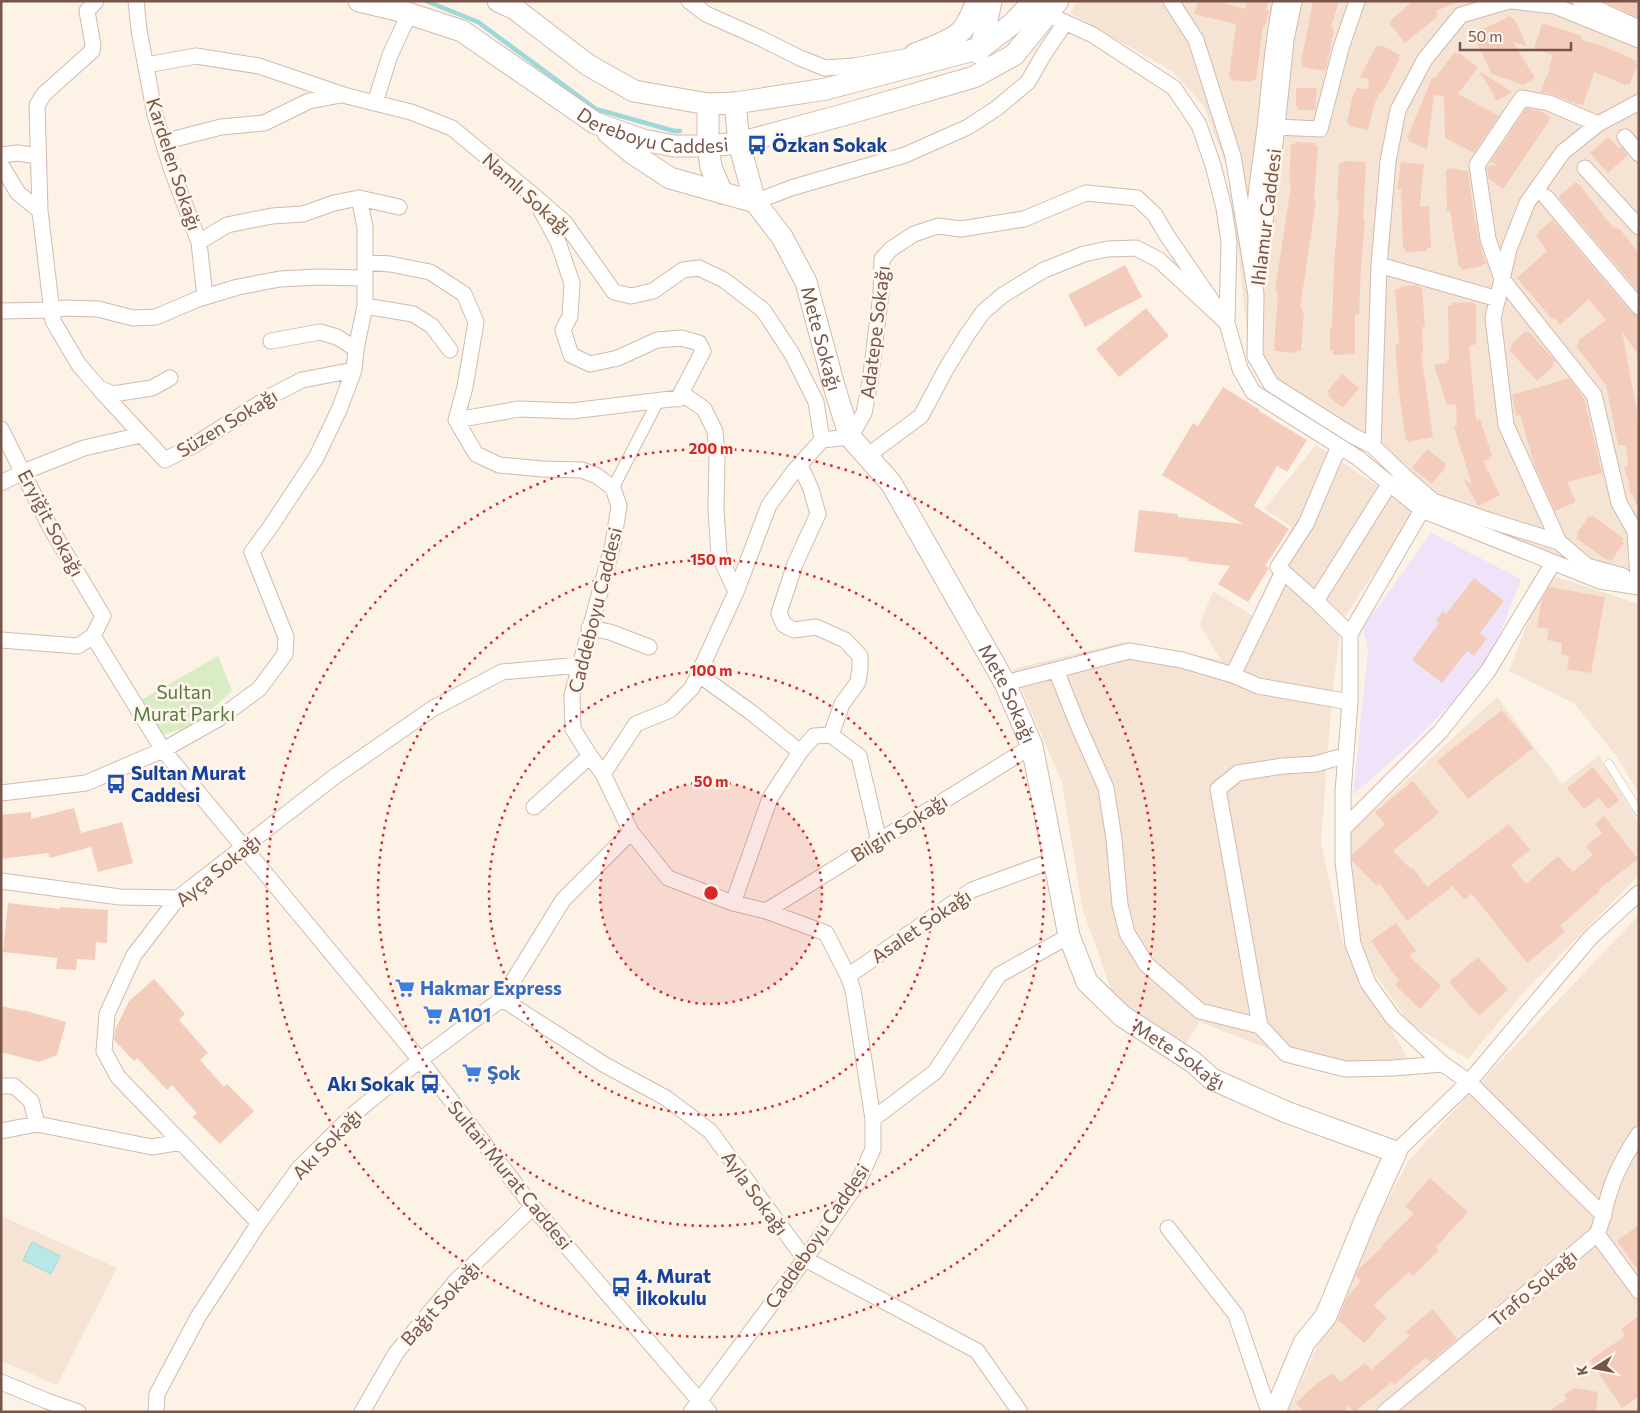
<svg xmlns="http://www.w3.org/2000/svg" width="1640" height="1413" viewBox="0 0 1640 1413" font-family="Commissioner,sans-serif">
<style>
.residential{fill:#f5e3d4}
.education{fill:#efe3fa}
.green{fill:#d9ecc3}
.water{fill:#b9e7e8;stroke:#9fd8da}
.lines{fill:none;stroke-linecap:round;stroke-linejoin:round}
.stream{stroke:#9fd8da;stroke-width:4.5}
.building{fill:#f4ccbc}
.service-casing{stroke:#d2baae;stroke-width:9}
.pedestrian-casing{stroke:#d2baae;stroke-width:13}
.minor-casing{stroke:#d2baae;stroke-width:17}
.secondary-casing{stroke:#d5b9ab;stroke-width:23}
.service{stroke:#fff;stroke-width:8}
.pedestrian{stroke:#fff;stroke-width:11}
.minor{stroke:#fff;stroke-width:15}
.secondary{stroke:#fff;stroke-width:21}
.ring{fill:none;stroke:#d62828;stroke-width:2.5;stroke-dasharray:2.5 5}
.labels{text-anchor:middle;stroke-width:5;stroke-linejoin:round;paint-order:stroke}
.street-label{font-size:19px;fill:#785549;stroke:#fff6ed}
.transit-label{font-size:19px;font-weight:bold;fill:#164399;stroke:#fff6ed;text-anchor:start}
.park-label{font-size:19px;fill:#56793e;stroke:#fff6ed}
.shop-label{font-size:19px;font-weight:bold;fill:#366cbe;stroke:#fff6ed;text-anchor:start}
.centre{fill:#d62828;stroke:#fff6ed;stroke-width:2.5}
.ring-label{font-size:15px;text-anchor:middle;font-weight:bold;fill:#d62828;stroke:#fff6ed;stroke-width:5;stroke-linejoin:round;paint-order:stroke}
</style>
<rect width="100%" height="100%" fill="#fdf2e6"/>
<!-- residential -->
<path class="residential" d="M1078,1H1639V585L1610,578L1558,556L1430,508L1370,452L1269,392L1253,368L1249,352L1231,179L1204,106L1172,71L1070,13Z
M1316,445L1417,512L1342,620L1332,695L1321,843L1343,943L1411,1064L1332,1074L1200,1022L1184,1046L1113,995L1082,907L1062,782L1013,669L1124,642L1221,660L1200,625L1213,591L1253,616L1292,527L1264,509Z
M1547,574L1639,604V794L1618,758L1575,704L1509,671Z
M1497,697L1562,784L1599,755L1639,824V875L1523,993L1468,1059L1409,1023L1368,964L1353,916L1349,834Z
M1639,915V1412H1288L1355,1262L1408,1162L1458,1106Z
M1,1216L117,1268L57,1385L1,1361Z"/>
<!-- education -->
<path class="education" d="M1431,533L1521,579L1487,668L1413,742L1353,795L1368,650L1363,628Z"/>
<!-- green -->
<path class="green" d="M218,656L232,691L194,725L159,736L138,702Z"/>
<!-- water -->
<path class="water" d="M32,1242L60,1256L51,1274L23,1260Z"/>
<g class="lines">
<!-- stream -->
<path class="stream" d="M426,1L478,22L596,109L674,131H680"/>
</g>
<!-- building -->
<path class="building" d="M1198,1H1217L1245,9L1247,1H1269L1266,10L1269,11L1265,26H1263L1256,80H1252V82L1230,80L1231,76H1229L1236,24L1194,14Z
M1313,1H1339L1331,27L1333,28V30L1334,31L1326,69H1324V71L1302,67L1303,64L1301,63Z
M1413,1H1458V2L1436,11L1438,14L1436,16L1437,17L1405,43L1389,23L1392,21L1391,20Z
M1603,1H1639V18Z
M1510,16L1512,19L1514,18L1527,46L1513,42L1535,78L1523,85L1492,74L1473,35L1476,34L1475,33Z
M1542,24L1545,25V24L1582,36L1581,40L1603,46L1637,61L1636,64L1638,65L1629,85L1626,84L1625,85L1594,72L1583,105L1579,104V105L1552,94L1541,92L1546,77L1551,69L1548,70L1553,55L1534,49Z
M1381,45L1400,55L1398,57L1400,58L1382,93L1380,92L1374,105L1368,130L1349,126L1350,124L1347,123L1352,98L1357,88L1368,89L1369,79L1360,77L1376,46L1379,47Z
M1455,52L1458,54L1459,53L1478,67L1458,94L1499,116L1474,153L1445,138L1444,96L1434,95L1427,149L1408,141L1409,138H1407L1432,78H1435Z
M1479,71L1512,92L1497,101Z
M1296,88H1317L1315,110H1298V107H1296Z
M1526,108L1540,111L1550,117L1548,120L1549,121L1503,189L1489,179L1487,167L1488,166L1497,165L1490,162Z
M1608,137L1619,148L1621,146L1628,155L1608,173L1590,153Z
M1295,142L1316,143V146H1318L1314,200L1316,201L1300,308L1302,309V312H1304L1301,351L1297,350V353L1275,351V347H1274L1278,294H1276L1277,290H1275L1291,186H1290V182H1289L1291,144H1295Z
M1344,161L1365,162V165H1366L1363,218L1364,221H1365L1361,268L1359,314H1356L1355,316V354L1333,355V350H1330V329H1332L1334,267L1339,205V201H1337L1339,163H1343Z
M1401,162L1425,165L1423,170L1420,207L1429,206L1431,248H1427V251L1405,252V248H1403L1401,189H1397Z
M1450,168L1468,171L1475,223H1476L1479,241L1486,264H1482L1483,266L1461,270V266L1459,267L1450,211H1447L1446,170Z
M1576,182L1578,185L1579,184L1614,229L1616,227L1618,229L1619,228L1639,254V292L1559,198L1560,195Z
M1553,220L1632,313L1639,316V356L1622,331L1637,412L1639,443V504L1636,505L1633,494L1630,495L1629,482L1624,467L1628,466L1626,445H1618L1606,385L1576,346L1579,343L1578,341L1606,320L1589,299L1560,325L1554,317L1552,319L1517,278L1547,251L1536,236L1539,234L1538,232Z
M1125,265L1142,297L1085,327L1068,295Z
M1416,285L1422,288L1425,327H1422L1423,353H1421L1433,437L1408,442V440H1406L1399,392L1395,345L1399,344L1395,289H1399V287Z
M1474,302V305H1476V344L1469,346L1476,420L1480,419L1492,456L1488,457L1489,459L1483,461L1500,495L1478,506L1463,478L1472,485L1454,427L1457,426L1456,404L1447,405L1434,365L1447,363V361L1449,360L1448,305H1452L1453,303Z
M1146,308L1169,336L1119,377L1096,349Z
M1526,331L1528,333L1529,332L1555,361L1553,363L1554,365L1537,381L1509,350L1512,347L1511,345Z
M1342,374L1359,388L1343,408L1328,396L1330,394L1327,392Z
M1569,378L1584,398L1602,473L1567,482L1576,502L1555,511L1535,467L1520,415L1516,416L1512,395Z
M1223,387L1260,410L1259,411L1307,440L1287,472L1277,466L1254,506L1289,529L1265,566L1269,568L1248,602L1218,584L1230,566L1188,561L1189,558L1134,552L1139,510L1178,514V517L1243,524L1162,475L1193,423L1198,426Z
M1427,449L1445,463V468L1432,484L1412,468Z
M1589,516L1592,517L1593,516L1624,539L1622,542L1624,543L1611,561L1608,559L1607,560L1576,538L1578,535L1577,533Z
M1474,578L1504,601L1480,633L1487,638L1474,656L1467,651L1442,683L1412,660L1439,623L1436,621L1443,611L1446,614Z
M1549,587L1605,597L1591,673L1567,669L1569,656L1561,654L1562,643L1547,640L1549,629L1537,627L1542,599Z
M1502,710L1533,748L1468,799L1437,761Z
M1593,767L1619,800L1608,809L1599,798L1584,809L1567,788Z
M1413,781L1439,813L1393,851L1411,869L1413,868L1427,887L1509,824L1530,850L1511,865L1526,884L1558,856L1573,872L1593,855L1586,846L1602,833L1595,824L1604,816L1638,859L1598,890L1600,891L1560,926L1565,932L1527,963L1472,894L1464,900L1453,886L1407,921L1379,883L1377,886L1352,861V855L1385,824L1375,812Z
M74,808L81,833L122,822L133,863L98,872L91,847L50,858L48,853L1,859V815L31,812V819Z
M8,903L60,909V907L108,910L107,943L96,942L95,960L77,959L76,970L56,969L57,958L3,952Z
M1396,923L1416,951L1409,956L1441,986L1420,1009L1395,985L1399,981L1371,941Z
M1478,957L1508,990L1479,1016L1449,982Z
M154,979L185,1014L179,1020L208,1053L200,1060L224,1087L227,1084L254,1111L220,1144L193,1117L197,1113L172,1085L167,1090L137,1058L134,1061L114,1040L115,1030L129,1001Z
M1,1006L23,1011V1010L66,1022L57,1055L39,1062L1,1052Z
M1430,1178L1468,1212L1436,1247L1439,1250L1413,1276L1409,1272L1373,1305L1387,1318L1364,1343L1338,1320L1347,1297L1361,1281L1356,1275L1359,1269L1383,1246L1382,1245L1414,1214L1405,1206Z
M1639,1225V1271L1617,1241Z
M1433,1309L1457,1339L1430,1362L1426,1357L1394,1385L1392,1382L1354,1412L1349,1406L1343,1412H1305L1296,1403L1314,1386L1332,1373L1341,1382L1365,1363L1371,1370L1410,1336L1406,1331Z
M1639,1316V1396L1622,1408L1590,1360L1625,1336L1621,1329Z
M1574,1388L1598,1392L1596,1412H1548L1567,1399L1564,1395Z"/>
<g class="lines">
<defs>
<path id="service" d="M1609,764L1639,812"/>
<path id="pedestrian" d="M613,488L658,401"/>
<path id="minor" d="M136,1L139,30L155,115L171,168L199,242L205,297
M689,1L706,14L760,38L800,58L825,68L854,66L910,56
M1171,1L1196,40L1233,156L1256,295L1255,356L1271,384L1353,436L1373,446L1404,476L1433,501L1491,521L1559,542L1587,566L1623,576
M1512,1L1555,6L1639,40
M1580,1L1639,28
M1038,10L1093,35L1174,88L1199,125L1213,165L1224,208L1229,242L1227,323
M146,65L196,56L259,66L347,96L411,112L452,128L533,195L565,223L614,292L631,296L653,291L683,270L699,268L724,280L763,310L792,354L816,402L822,440
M375,103L390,55L409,14
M1598,124L1549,103L1522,98L1477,165L1488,239L1502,279L1594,395L1619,503L1635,531L1638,578
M1277,127L1320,129L1341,48L1357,1
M1625,137L1639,154
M163,142L221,127L264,123L309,101L341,95
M1,155L18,153L38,156
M1,165L18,193L40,211L53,321L79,365L99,388L113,394L152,388L170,378
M1585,168L1639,227
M1546,197L1639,307
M755,202L791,188L905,155L968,127L997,108L1028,82L1044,54L1065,23
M538,205L558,242L572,283L570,316L563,330L571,355L590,364L618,358L657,340L681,338L699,343L703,351L678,399
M40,211L37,105L44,94L92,51L93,45L87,11L96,1
M1254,238C1253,201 1261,164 1265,127C1270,84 1272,44 1281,1
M199,242L227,225L272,216L303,214L334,203L359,198L399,207
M365,262L390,264L430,272L464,294L476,322L465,387L456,420L476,454L499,465L542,469L582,470L597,476L613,488L619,506L613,544L572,695L573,729L590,756L603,774L631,832L668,878L733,903L766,911L826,933L848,976L853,990L873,1119V1149L858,1182L805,1259L691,1412
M1379,265L1498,299
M1258,278L1277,127L1286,40L1294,1
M365,306L413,314L432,326L450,350
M1,311L52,310L65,308L98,309L133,318L156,317L198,299L238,287L280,279L318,277L365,278
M271,341L320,332L337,337L356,349
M101,391L165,460L194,445L271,396L302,380L354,370
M456,420L519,409L572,411L687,397L704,409L715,431L717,456L716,510L719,555L736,592
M1,429L50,527L103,616L93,636L78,646L1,640
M1339,446L1306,524L1278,567L1316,601L1350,634V702L1343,792V862L1353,944L1368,983L1393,1018L1443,1064L1469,1082L1604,1216
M1373,446L1379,265L1388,161L1398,110L1425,59L1461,15L1509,1
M867,456L921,416L946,369L967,335L983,312L1003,295L1044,270L1084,254L1108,249L1136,248L1159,260L1227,323L1240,369L1253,392L1358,458L1422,510L1600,581L1639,587
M800,465L811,489L818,514L795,564L779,613L784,625L794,630L816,627L845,640L860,656V668L858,682L842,704L831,735
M1,483L23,472L84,448L141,435
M1559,542L1506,425L1493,318L1509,249L1527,203L1563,152L1598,124L1639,102
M1316,601L1390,483
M589,628L610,632L649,647
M1350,634L1422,510
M93,636L163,750L420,1060L533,1207L709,1412
M1056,670L1077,723L1106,788L1114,839L1120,905L1127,933L1146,964L1200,1011L1260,1026L1286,1054L1345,1069L1393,1068L1443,1064
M698,674L752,713L800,752
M1233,675L1283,572
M1005,683L1129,651L1182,660L1233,675L1258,686L1350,702
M603,774L636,724L670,710L692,688L736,592L769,505L795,470L822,440L850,437L864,413L870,382L881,294L882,259L891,249L914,234L938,226L961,229L1024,219L1086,193L1137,198L1155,215L1166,234L1227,323
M1,793L86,783L163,750L218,719L259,689L285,654L286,637L252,552L271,526L316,458L339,410L354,370L356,349L365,306V227L359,198
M534,807L590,756
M1343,829L1440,732L1488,671L1553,563
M1,881L120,897L178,898
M733,903L770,798L800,752L814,736L831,735L859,756L879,841
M766,911L1032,746
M848,976L972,890L1054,860
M502,999L605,1065L666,1098L710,1131L805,1259L977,1351L1020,1412
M1260,1026L1218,789L1238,773L1283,766L1316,764L1346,755
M1,1086H14L31,1101L37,1124
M873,1119L935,1072L999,975L1069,936
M1,1131L37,1124L152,1147L181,1142
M1396,1152L1469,1082L1591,937L1639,893
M259,1223L118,1077L104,1051L107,1014L134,955L178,898L334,777L432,709L502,672L580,665
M1168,1228L1236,1315L1269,1412
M1597,1234L1639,1291
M1,1382L47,1401L78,1412
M156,1412L157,1394L198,1317L259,1223L300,1167L356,1112L420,1060L502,999L563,900L631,832
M362,1412L396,1353L456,1281L533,1207
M1385,1412L1597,1234C1603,1220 1605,1206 1610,1191C1616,1171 1627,1152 1639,1134"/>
<g id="secondary">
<path id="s1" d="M359,1L401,11L462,31L595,123L643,140L674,146H708L739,143L843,115L974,77L1014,55L1058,1"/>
<path d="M498,1L515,9L588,65L634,91L708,104L735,103L826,89L981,48L1012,24L1034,1"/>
<path d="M978,53L981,48L991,1"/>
<path d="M915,54C928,49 954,40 962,30C969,22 973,11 977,1"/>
<path id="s2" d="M735,103L739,143L755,202L782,237L806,282L834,386L850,437L891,483L1005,683L1032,746L1069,936L1087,982L1122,1016L1193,1062L1212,1079L1286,1112L1396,1152L1366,1218L1326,1316L1304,1343L1275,1412"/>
<path d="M708,104V146L711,167L722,193"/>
<path d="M608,133L632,153L670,178L755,202"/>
</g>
</defs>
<!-- service casing -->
<use href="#service" class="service-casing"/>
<!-- pedestrian casing -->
<use href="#pedestrian" class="pedestrian-casing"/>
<!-- minor casing -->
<use href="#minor" class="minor-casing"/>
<!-- secondary casing -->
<use href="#secondary" class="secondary-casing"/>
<!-- service -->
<use href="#service" class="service"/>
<!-- pedestrian -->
<use href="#pedestrian" class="pedestrian"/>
<!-- minor -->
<use href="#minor" class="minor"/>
<!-- secondary -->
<use href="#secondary" class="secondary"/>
</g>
<!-- distance rings -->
<circle cx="711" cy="893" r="111" fill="#d62828" fill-opacity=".12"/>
<g class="ring">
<circle cx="711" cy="893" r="111"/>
<circle cx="711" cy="893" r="222"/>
<circle cx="711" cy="893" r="333"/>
<circle cx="711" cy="893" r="444"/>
</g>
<!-- icons -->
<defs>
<symbol id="bus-bare" viewBox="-9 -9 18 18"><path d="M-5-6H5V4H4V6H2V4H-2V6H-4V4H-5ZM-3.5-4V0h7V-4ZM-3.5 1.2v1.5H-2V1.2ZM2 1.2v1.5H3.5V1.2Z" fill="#1a4fb4" stroke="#fff6ed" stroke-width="2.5" paint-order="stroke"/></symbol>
<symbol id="supermarket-bare" viewBox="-9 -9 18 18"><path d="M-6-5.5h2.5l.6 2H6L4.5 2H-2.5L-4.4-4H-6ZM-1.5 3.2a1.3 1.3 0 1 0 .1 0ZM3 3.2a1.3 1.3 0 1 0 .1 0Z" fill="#3f7fe0" stroke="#fff6ed" stroke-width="2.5" paint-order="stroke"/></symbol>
</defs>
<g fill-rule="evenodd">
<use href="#bus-bare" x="743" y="131" width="28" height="28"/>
<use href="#bus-bare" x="102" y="770" width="28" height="28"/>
<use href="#supermarket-bare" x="391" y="974" width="28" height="28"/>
<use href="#supermarket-bare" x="419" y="1001" width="28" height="28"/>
<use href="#supermarket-bare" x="458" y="1059" width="28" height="28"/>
<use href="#bus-bare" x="416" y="1070" width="28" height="28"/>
<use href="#bus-bare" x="607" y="1273" width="28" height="28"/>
</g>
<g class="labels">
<!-- street labels -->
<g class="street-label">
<text dy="7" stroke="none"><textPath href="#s1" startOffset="328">Dereboyu Caddesi</textPath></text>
<text transform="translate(174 164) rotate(72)" y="7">Kardelen Sokağı</text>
<text transform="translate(527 194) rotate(42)" y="7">Namlı Sokağı</text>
<text transform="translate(1266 217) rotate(-83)" y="7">Ihlamur Caddesi</text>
<text transform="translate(875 332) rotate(-83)" y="7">Adatepe Sokağı</text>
<text dy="7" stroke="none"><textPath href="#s2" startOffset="255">Mete Sokağı</textPath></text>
<text transform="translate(227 423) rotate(-31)" y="7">Süzen Sokağı</text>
<text transform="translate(51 523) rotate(62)" y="7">Eryiğit Sokağı</text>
<text transform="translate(595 610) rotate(-76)" y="7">Caddeboyu Caddesi</text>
<text dy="7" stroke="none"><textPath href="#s2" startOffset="660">Mete Sokağı</textPath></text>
<text transform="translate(899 828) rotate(-32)" y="7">Bilgin Sokağı</text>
<text transform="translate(218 870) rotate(-39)" y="7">Ayça Sokağı</text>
<text transform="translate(921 926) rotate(-34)" y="7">Asalet Sokağı</text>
<text dy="7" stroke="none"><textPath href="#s2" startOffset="1079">Mete Sokağı</textPath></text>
<text transform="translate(327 1144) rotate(-46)" y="7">Akı Sokağı</text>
<text transform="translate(510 1175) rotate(51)" y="7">Sultan Murat Caddesi</text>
<text transform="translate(755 1193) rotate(54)" y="7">Ayla Sokağı</text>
<text transform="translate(817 1236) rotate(-56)" y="7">Caddeboyu Caddesi</text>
<text transform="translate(1533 1288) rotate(-40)" y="7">Trafo Sokağı</text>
<text transform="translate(440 1303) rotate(-48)" y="7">Bağıt Sokağı</text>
</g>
<!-- transit labels -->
<g class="transit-label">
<text x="772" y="152">Özkan Sokak</text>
<text x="131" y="780">Sultan Murat<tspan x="131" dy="22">Caddesi</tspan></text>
<text x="415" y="1091" text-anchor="end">Akı Sokak</text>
<text x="636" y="1283">4. Murat<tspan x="636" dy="22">İlkokulu</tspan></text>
</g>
<!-- park labels -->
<g class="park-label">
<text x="184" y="699">Sultan<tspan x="184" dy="22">Murat Parkı</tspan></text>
</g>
<!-- shop labels -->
<g class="shop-label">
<text x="420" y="995">Hakmar Express</text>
<text x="448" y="1022">A101</text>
<text x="487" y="1080">Şok</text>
</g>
</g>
<circle cx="711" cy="893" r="8" class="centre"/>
<g class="ring-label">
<text x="711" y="454">200 m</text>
<text x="711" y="565">150 m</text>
<text x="711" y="676">100 m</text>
<text x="711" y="787">50 m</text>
</g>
<!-- border -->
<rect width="1640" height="1413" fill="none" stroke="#785549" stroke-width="5"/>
<!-- north arrow -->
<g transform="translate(1595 1368) rotate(259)" stroke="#fff6ed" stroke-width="4" paint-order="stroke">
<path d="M0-4L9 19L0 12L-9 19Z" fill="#785549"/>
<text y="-8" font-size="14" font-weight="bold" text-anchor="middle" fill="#785549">K</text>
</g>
<!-- scale -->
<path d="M1460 42v8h111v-8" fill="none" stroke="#785549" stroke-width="2.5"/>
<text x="1468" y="42" font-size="15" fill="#785549" stroke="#fff6ed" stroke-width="4" paint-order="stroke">50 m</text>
</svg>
